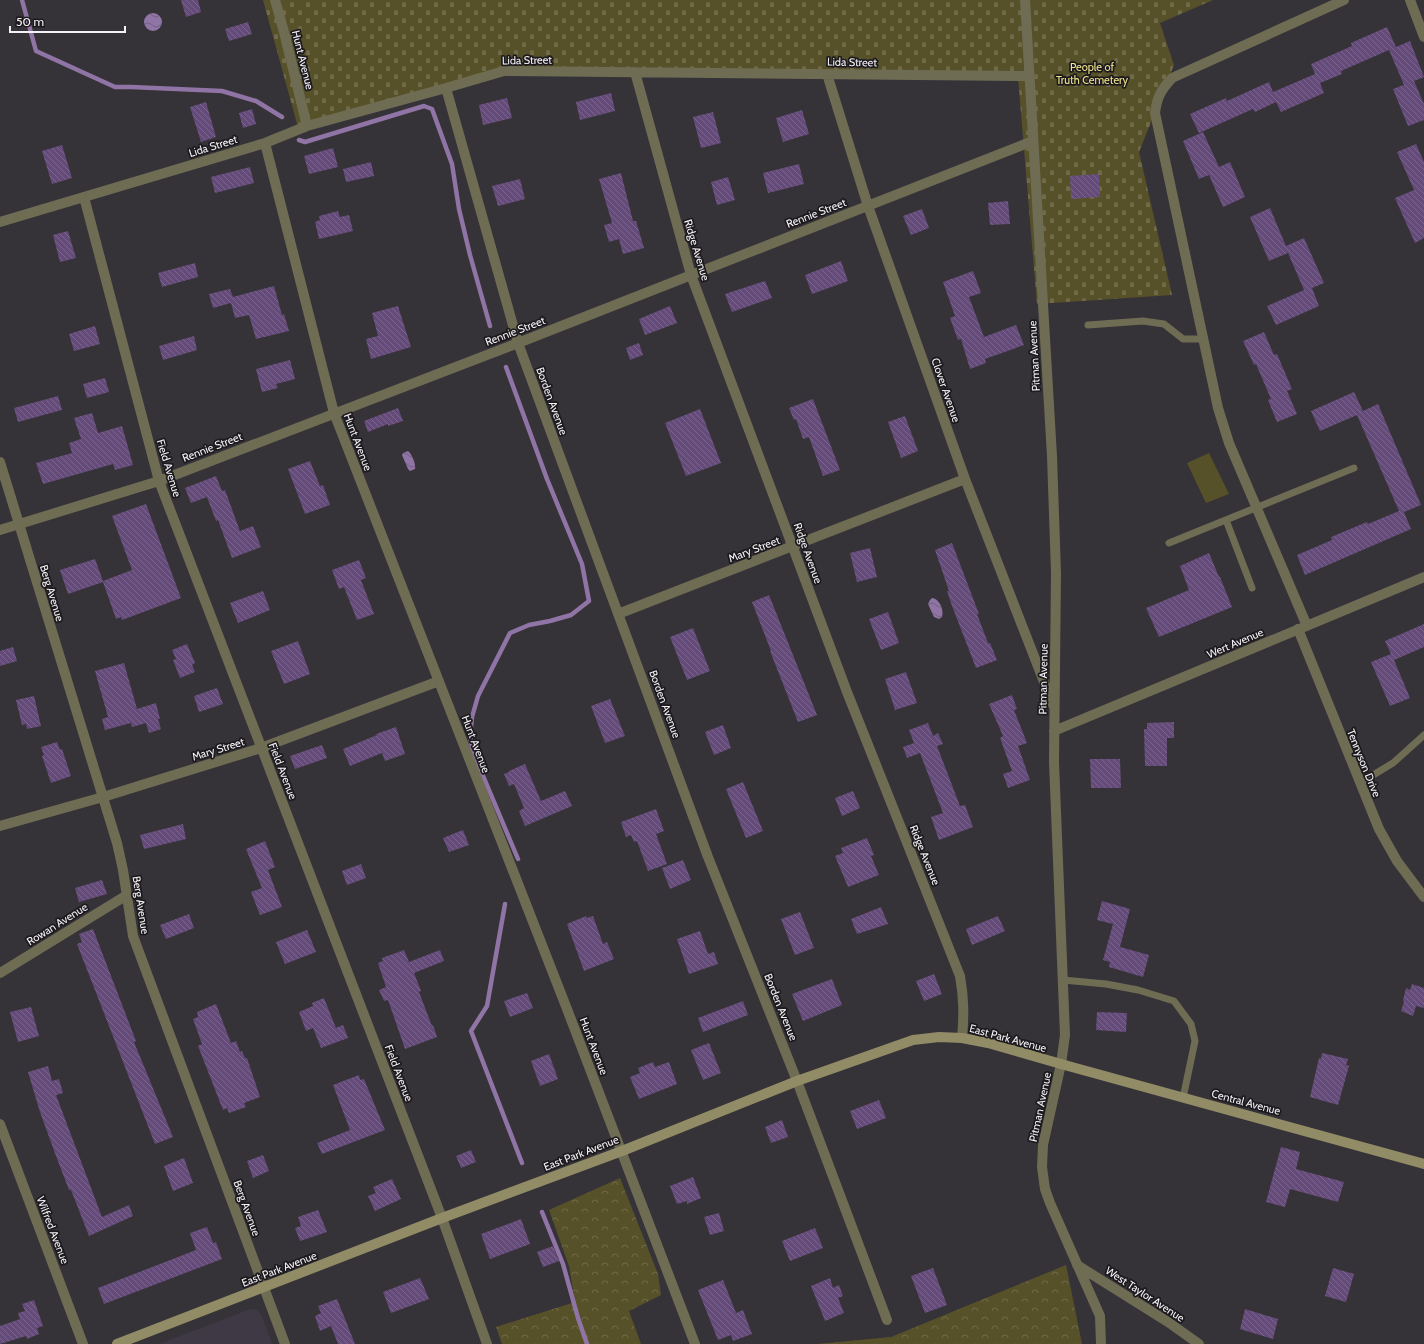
<svg xmlns="http://www.w3.org/2000/svg" width="1424" height="1344" viewBox="0 0 1424 1344" font-family="Cabin,sans-serif">
<style>
.built{fill:#3f3945}
.green{fill:#575129}
.forest{fill:url(#forest-crowns)}
.cemetery{fill:url(#cemetery-stones)}
.water{fill:url(#water-waves)}
.lines{fill:none;stroke-linecap:round;stroke-linejoin:round}
.stream{stroke:#8f74a5;stroke-width:4.5}
.building{fill:url(#building-back-hatch)}
.lane{stroke:#6f6c54;stroke-width:7}
.street{stroke:#6f6c54;stroke-width:10}
.secondary{stroke:#918b66;stroke-width:10}
.labels{text-anchor:middle;stroke-width:3.5;stroke-linejoin:round;paint-order:stroke}
.street-label{font-size:11px;fill:#f5f2f7;stroke:#1c1a1d}
.park-label{font-size:11px;fill:#f0e48d;stroke:#1c1a1d}
</style>
<defs>
<pattern id="forest-crowns" width="20" height="18" patternUnits="userSpaceOnUse"><rect width="20" height="18" fill="#575129"/><path d="M2 6a3 3 0 1 1 6 0M12 15a3 3 0 1 1 6 0" fill="none" stroke="#706a49"/></pattern>
<pattern id="cemetery-stones" width="16" height="16" patternUnits="userSpaceOnUse"><rect width="16" height="16" fill="#575129"/><path d="M2 7V4a2 2 0 0 1 4 0v3zM10 15v-3a2 2 0 0 1 4 0v3z" fill="#706a49"/></pattern>
<pattern id="water-waves" width="16" height="10" patternUnits="userSpaceOnUse"><rect width="16" height="10" fill="#8f74a5"/><path d="M0 5q4-4 8 0t8 0" fill="none" stroke="#736381"/></pattern>
<pattern id="building-back-hatch" width="6" height="6" patternUnits="userSpaceOnUse"><rect width="6" height="6" fill="#644b79"/><path d="M-1 5l2 2M0 0l6 6M5-1l2 2" fill="none" stroke="#7b658d"/></pattern>
</defs>
<rect width="100%" height="100%" fill="#353238"/>
<!-- built -->
<path class="built" d="M250,1309L257,1310L262,1316L272,1344H159Z"/>
<!-- green -->
<path class="green" d="M1209,453L1229,494L1206,503L1187,463Z"/>
<!-- forest -->
<path class="forest" d="M620,1178L658,1274L661,1295L629,1311L641,1344H502L496,1327L575,1302L569,1266L549,1210Z
M1066,1265L1082,1344H817L891,1337Z"/>
<!-- cemetery -->
<path class="cemetery" d="M263,0H1213L1160,23L1174,65L1139,152L1172,295L1037,304L1018,77L516,68L299,131Z"/>
<!-- water -->
<path class="water" d="M144 22a9 9 0 1 1 18 0a9 9 0 1 1-18 0Z
M408,451C412,454 416,464 415,469L410,471L408,469L402,455L403,453Z
M932,598C940,599 944,610 942,617L939,619L934,617L928,604L930,600Z"/>
<g class="lines">
<!-- stream -->
<path class="stream" d="M22,0L36,51L115,87H131L222,91L256,101L282,117
M299,140L305,142L424,106L432,109L452,164L459,209L470,255L490,326
M506,367L547,479L582,564L589,601L571,615L550,621L529,625L510,633L478,696L472,717L470,737L473,752L518,859
M505,904L487,1006L471,1031L522,1163
M542,1212L563,1264L578,1318L587,1344"/>
</g>
<!-- building -->
<path class="building" d="M181,0H198L201,12L186,17Z
M248,22L252,34L229,41L225,29Z
M1387,27L1396,47L1389,50L1410,41L1424,77L1404,85L1389,50L1341,71L1342,74L1320,83L1324,93L1281,112L1276,102L1255,112L1253,109L1199,133L1190,114L1226,98L1227,101L1269,82L1273,92L1315,74L1311,64L1352,46L1351,43Z
M1414,81L1424,104V120L1408,126L1393,89Z
M611,93L615,111L580,120L576,102Z
M507,98L512,118L483,125L479,105Z
M206,102L216,137L201,142L190,107Z
M252,109L256,124L243,128L239,113Z
M802,110L809,134L783,142L776,118Z
M713,112L721,143L701,148L693,117Z
M1203,132L1219,167L1230,162L1245,197L1223,207L1209,175L1199,179L1183,141Z
M1416,144L1424,162V238L1415,243L1395,198L1414,190L1397,152Z
M62,145L72,178L52,184L42,151Z
M333,148L338,167L309,174L304,156Z
M371,162L374,176L346,182L343,169Z
M799,164L804,184L768,193L763,173Z
M250,167L254,183L215,193L211,177Z
M621,173L633,221H636L644,248L623,254L619,239L609,242L604,225L612,223L599,179Z
M1099,174L1100,197L1071,199L1070,176Z
M728,177L735,200L717,205L711,182Z
M520,179L525,199L498,206L492,186Z
M1008,201L1010,224L990,225L988,203Z
M1270,208L1286,246L1304,238L1324,283L1312,288L1319,306L1276,325L1267,306L1304,290L1288,253L1269,261L1250,217Z
M922,209L929,228L911,235L903,216Z
M338,211L340,217L349,215L353,231L319,239L315,222L320,220L319,216Z
M68,231L76,258L60,262L53,235Z
M841,261L848,281L812,294L805,275Z
M195,263L198,277L162,287L158,273Z
M973,271L981,293L969,297L984,337L1016,325L1024,345L985,359L986,363L970,369L961,339L958,340L950,318L955,316L943,282Z
M765,281L772,298L732,312L725,294Z
M274,286L282,315L284,314L289,331L256,339L249,315L235,318L231,303L213,308L209,294L230,289L233,297Z
M398,306L411,347L371,359L366,339L378,336L372,313Z
M670,306L677,323L645,335L639,319Z
M95,326L100,344L74,351L69,334Z
M1264,332L1274,355L1277,354L1292,389L1287,391L1297,414L1277,422L1268,400L1271,399L1256,364L1254,365L1243,341Z
M194,336L197,350L163,360L159,346Z
M639,343L643,355L630,360L626,348Z
M290,360L295,379L276,384L278,388L262,392L256,369Z
M105,378L109,392L87,398L83,384Z
M1354,392L1363,411L1378,404L1421,505L1404,512L1411,529L1305,575L1297,555L1332,540L1331,537L1367,522L1368,524L1399,511L1357,415L1320,431L1311,411Z
M58,396L62,410L18,422L14,408Z
M813,399L840,470L823,476L809,437L803,439L796,419L794,420L789,408Z
M398,408L403,421L388,426V424L368,432L364,421Z
M700,409L721,463L686,476L665,423Z
M92,413L98,433L122,426L133,465L115,470L113,464L43,484L36,463L72,453L69,443L81,439L74,418Z
M905,416L918,451L901,458L888,422Z
M310,461L320,486L323,485L330,505L305,514L288,469Z
M216,476L222,491L225,490L240,531L253,526L261,547L232,558L218,520L216,521L207,497L191,503L185,488Z
M146,504L181,598L122,620L121,617L116,619L103,582L68,594L60,570L95,559L103,581L132,570L112,516Z
M952,543L979,614H977L988,643H990L997,660L976,668L952,606L947,591H949L935,550Z
M870,548L877,577L857,582L850,553Z
M1209,553L1219,577H1220L1232,607L1159,637L1146,608L1189,590L1180,566Z
M359,560L366,578L361,580L374,614L357,620L344,587L339,589L332,570Z
M263,591L270,610L238,623L230,603Z
M769,595L817,715L798,722L770,651H771L752,602Z
M888,612L899,643L881,650L869,619Z
M1424,624V647L1394,660L1410,698L1390,706L1371,662L1391,654L1385,641Z
M693,628L710,671L687,680L670,637Z
M298,641L310,674L284,684L271,651Z
M187,644L195,663L192,665L195,672L180,678L173,660L176,659L172,650Z
M13,647L17,661L0,666V651Z
M124,663L137,709L156,703L160,719H158L161,729L149,733L146,723L132,727L131,723L105,730L102,719L108,717L95,671Z
M906,672L917,703L895,710L885,679Z
M217,688L223,704L199,712L194,696Z
M1012,695L1017,709L1014,710L1027,743L1018,746L1030,780L1008,788L1003,774L1012,771L1000,738L1003,736L989,704Z
M34,696L41,726L27,729L26,724L22,725L16,700Z
M610,699L625,736L605,743L591,706Z
M1174,722V738H1167V766H1145L1144,729H1147V723Z
M928,723L933,736L938,733L943,744L937,746L960,806L965,805L973,827L939,840L931,817L943,813L920,753L907,758L903,747L914,743L909,730Z
M723,725L731,748L714,755L705,732Z
M396,727L405,754L385,761L382,753L350,766L343,749L377,735L376,734Z
M57,742L60,750L62,749L71,776L51,783L42,756L44,755L41,747Z
M322,745L327,758L295,769L290,756Z
M1090,759H1120L1121,788H1091Z
M525,764L541,801L565,791L572,806L525,826L519,811L524,808L514,784L509,786L504,774L509,772V771Z
M743,782L763,831L746,838L726,789Z
M853,791L860,808L842,816L835,798Z
M656,809L664,831L656,834L667,864L648,871L637,841L634,842L631,835L626,837L621,822Z
M183,824L186,839L144,849L140,835Z
M463,830L469,845L449,852L443,838Z
M867,838L874,855L871,856L879,875L848,887L835,856L843,853L841,848Z
M265,841L275,867L268,870L282,907L260,915L251,892L262,888L246,849Z
M683,860L691,880L670,889L662,868Z
M361,864L366,878L347,885L342,871Z
M102,880L107,894L79,902L75,888Z
M1102,901L1130,909L1120,947L1149,955L1143,977L1109,967L1110,962L1103,960L1113,924L1097,920Z
M881,907L888,924L857,934L851,919Z
M800,912L814,948L795,955L781,919Z
M189,914L194,928L166,939L160,925Z
M586,916L587,918L593,916L603,944L607,942L614,959L584,971L567,924Z
M998,916L1005,931L972,945L966,929Z
M93,929L136,1041L134,1042L173,1137L155,1144L77,944L82,942L79,934Z
M307,930L316,952L285,964L276,942Z
M700,931L708,954L714,952L718,964L689,974L677,939Z
M404,950L409,962L440,950L444,961L414,973L421,991L419,992L432,1026L433,1025L437,1037L405,1049L388,1000L384,1001L379,990L386,987L378,963L383,961L382,958Z
M934,974L942,994L924,1001L916,981Z
M832,979L842,1005L803,1021L792,994Z
M1412,984L1424,988V1008L1416,1006L1413,1016L1401,1011L1404,1002L1403,1000L1406,988L1410,990Z
M527,993L533,1008L510,1017L504,1001Z
M324,998L336,1028L343,1025L348,1038L321,1048L313,1028L306,1031L299,1012L313,1006L312,1003Z
M743,1001L748,1015L703,1032L698,1018Z
M216,1004L231,1043L236,1041L240,1052L242,1051L245,1058H247L260,1097L244,1103L246,1107L229,1113L227,1108L223,1110L198,1046L202,1044L193,1019L198,1017L197,1012Z
M31,1007L39,1036L18,1042L10,1012Z
M1097,1012L1127,1013L1126,1032L1096,1030Z
M709,1043L721,1073L703,1080L691,1050Z
M1322,1053L1348,1059L1346,1065L1349,1066L1338,1105L1310,1097L1319,1058L1321,1059Z
M549,1054L558,1079L540,1086L531,1061Z
M653,1062L655,1067L669,1062L677,1084L639,1099L630,1077L640,1073L638,1068Z
M48,1066L52,1081L59,1079L63,1093L56,1095L102,1217L129,1205L133,1216L89,1236L71,1190H69L56,1156L40,1112L28,1072Z
M359,1075L360,1080L364,1079L385,1130L322,1154L317,1143L350,1130L333,1085Z
M879,1100L886,1118L857,1129L850,1111Z
M782,1120L788,1137L771,1143L765,1127Z
M1281,1147L1300,1152L1296,1169L1344,1182L1338,1202L1290,1189L1285,1207L1266,1202Z
M471,1150L476,1162L461,1168L456,1156Z
M263,1155L269,1171L253,1178L247,1161Z
M184,1158L193,1183L173,1191L164,1166Z
M693,1177L701,1198L687,1204V1201L677,1204L670,1186Z
M392,1179L401,1199L375,1211L368,1196L376,1193L373,1187Z
M318,1210L327,1232L300,1241L295,1228L301,1226L298,1217Z
M719,1213L724,1231L710,1235L704,1217Z
M521,1219L530,1244L490,1259L481,1234Z
M207,1227L213,1243L216,1242L222,1259L104,1304L98,1288L196,1250L190,1233Z
M815,1228L823,1248L790,1261L782,1241Z
M553,1246L559,1261L543,1267L537,1252Z
M933,1268L947,1305L925,1313L911,1276Z
M1333,1268L1354,1274L1346,1302L1325,1296Z
M420,1278L429,1299L391,1313L383,1292Z
M830,1278L833,1288L839,1285L843,1296L838,1298L844,1313L825,1321L811,1286Z
M723,1280L736,1313L743,1310L752,1334L733,1341L731,1335L718,1340L698,1290Z
M337,1299L355,1344H338L331,1326L320,1331L315,1316L321,1313L318,1306Z
M34,1300L43,1326L37,1328L39,1334L27,1339L26,1336L0,1344V1326L20,1319L18,1313L25,1311L22,1304Z
M1245,1309L1278,1319L1273,1339L1240,1329Z"/>
<g class="lines">
<!-- lane -->
<path class="lane" d="M1088,325L1143,321L1164,324L1183,339H1203
M1226,520L1252,588
M1169,543L1354,468
M1360,783L1393,763L1424,735
M1063,980L1106,984L1138,990L1174,1001L1191,1024L1195,1041L1183,1098"/>
<!-- street -->
<path class="street" d="M275,0L284,32L307,126
M1025,0L1052,456L1056,573L1054,762L1065,1035L1061,1064L1043,1145L1042,1167L1045,1189L1050,1203L1100,1316L1101,1344
M1410,0L1424,37
M635,72L691,275L847,692L960,976C964,999 964,1015 962,1038
M827,74L868,206L965,479L1053,705
M446,88L518,343L708,857L797,1081L887,1320
M265,143L334,413L567,1009L695,1344
M84,197L159,481L442,1218L487,1344
M0,222L265,143L307,126L446,88L504,71L1029,76
M0,462L117,843L123,870L133,936L285,1344
M0,530L159,481L518,343L1033,141
M618,614L965,479
M1307,626L1229,443L1218,408L1155,113C1157,97 1161,90 1172,78L1344,0
M1298,629L1379,829L1397,861L1424,897
M1054,731L1424,577
M0,826L103,797L261,748L439,681
M0,973L127,895
M0,1124L83,1344
M1077,1265L1168,1322L1199,1344"/>
<!-- secondary -->
<path class="secondary" d="M117,1344L442,1218L622,1151L797,1081L913,1040L939,1037L962,1038L988,1043L1061,1064L1424,1164"/>
</g>
<g class="labels">
<!-- street labels -->
<g class="street-label">
<text transform="translate(303 60) rotate(76)" y="4">Hunt Avenue</text>
<text transform="translate(527 60) rotate(-1)" y="4">Lida Street</text>
<text transform="translate(852 62) rotate(1)" y="4">Lida Street</text>
<text transform="translate(213 146) rotate(-17)" y="4">Lida Street</text>
<text transform="translate(816 213) rotate(-21)" y="4">Rennie Street</text>
<text transform="translate(697 250) rotate(73)" y="4">Ridge Avenue</text>
<text transform="translate(515 331) rotate(-21)" y="4">Rennie Street</text>
<text transform="translate(1034 356) rotate(-93)" y="4">Pitman Avenue</text>
<text transform="translate(946 390) rotate(71)" y="4">Clover Avenue</text>
<text transform="translate(552 401) rotate(70)" y="4">Borden Avenue</text>
<text transform="translate(358 442) rotate(69)" y="4">Hunt Avenue</text>
<text transform="translate(212 447) rotate(-21)" y="4">Rennie Street</text>
<text transform="translate(169 468) rotate(73)" y="4">Field Avenue</text>
<text transform="translate(754 549) rotate(-21)" y="4">Mary Street</text>
<text transform="translate(808 553) rotate(70)" y="4">Ridge Avenue</text>
<text transform="translate(52 593) rotate(73)" y="4">Berg Avenue</text>
<text transform="translate(1235 643) rotate(-23)" y="4">Wert Avenue</text>
<text transform="translate(1043 679) rotate(-89)" y="4">Pitman Avenue</text>
<text transform="translate(665 704) rotate(70)" y="4">Borden Avenue</text>
<text transform="translate(476 744) rotate(69)" y="4">Hunt Avenue</text>
<text transform="translate(218 749) rotate(-17)" y="4">Mary Street</text>
<text transform="translate(1364 763) rotate(68)" y="4">Tennyson Drive</text>
<text transform="translate(283 771) rotate(69)" y="4">Field Avenue</text>
<text transform="translate(925 855) rotate(68)" y="4">Ridge Avenue</text>
<text transform="translate(141 905) rotate(81)" y="4">Berg Avenue</text>
<text transform="translate(57 924) rotate(-32)" y="4">Rowan Avenue</text>
<text transform="translate(781 1007) rotate(68)" y="4">Borden Avenue</text>
<text transform="translate(1008 1038) rotate(15)" y="4">East Park Avenue</text>
<text transform="translate(594 1046) rotate(69)" y="4">Hunt Avenue</text>
<text transform="translate(399 1073) rotate(69)" y="4">Field Avenue</text>
<text transform="translate(1246 1102) rotate(15)" y="4">Central Avenue</text>
<text transform="translate(1040 1107) rotate(-78)" y="4">Pitman Avenue</text>
<text transform="translate(581 1153) rotate(-21)" y="4">East Park Avenue</text>
<text transform="translate(247 1208) rotate(70)" y="4">Berg Avenue</text>
<text transform="translate(53 1230) rotate(69)" y="4">Wilfred Avenue</text>
<text transform="translate(279 1269) rotate(-21)" y="4">East Park Avenue</text>
<text transform="translate(1145 1294) rotate(33)" y="4">West Taylor Avenue</text>
</g>
<!-- park labels -->
<g class="park-label">
<text x="1092" y="71">People of<tspan x="1092" dy="13">Truth Cemetery</tspan></text>
</g>
</g>
<!-- scale -->
<path d="M10 26v6h115v-6" fill="none" stroke="#f5f2f7" stroke-width="2"/>
<text x="16" y="26" font-size="12" fill="#f5f2f7" stroke="#1c1a1d" stroke-width="3" paint-order="stroke">50 m</text>
</svg>
